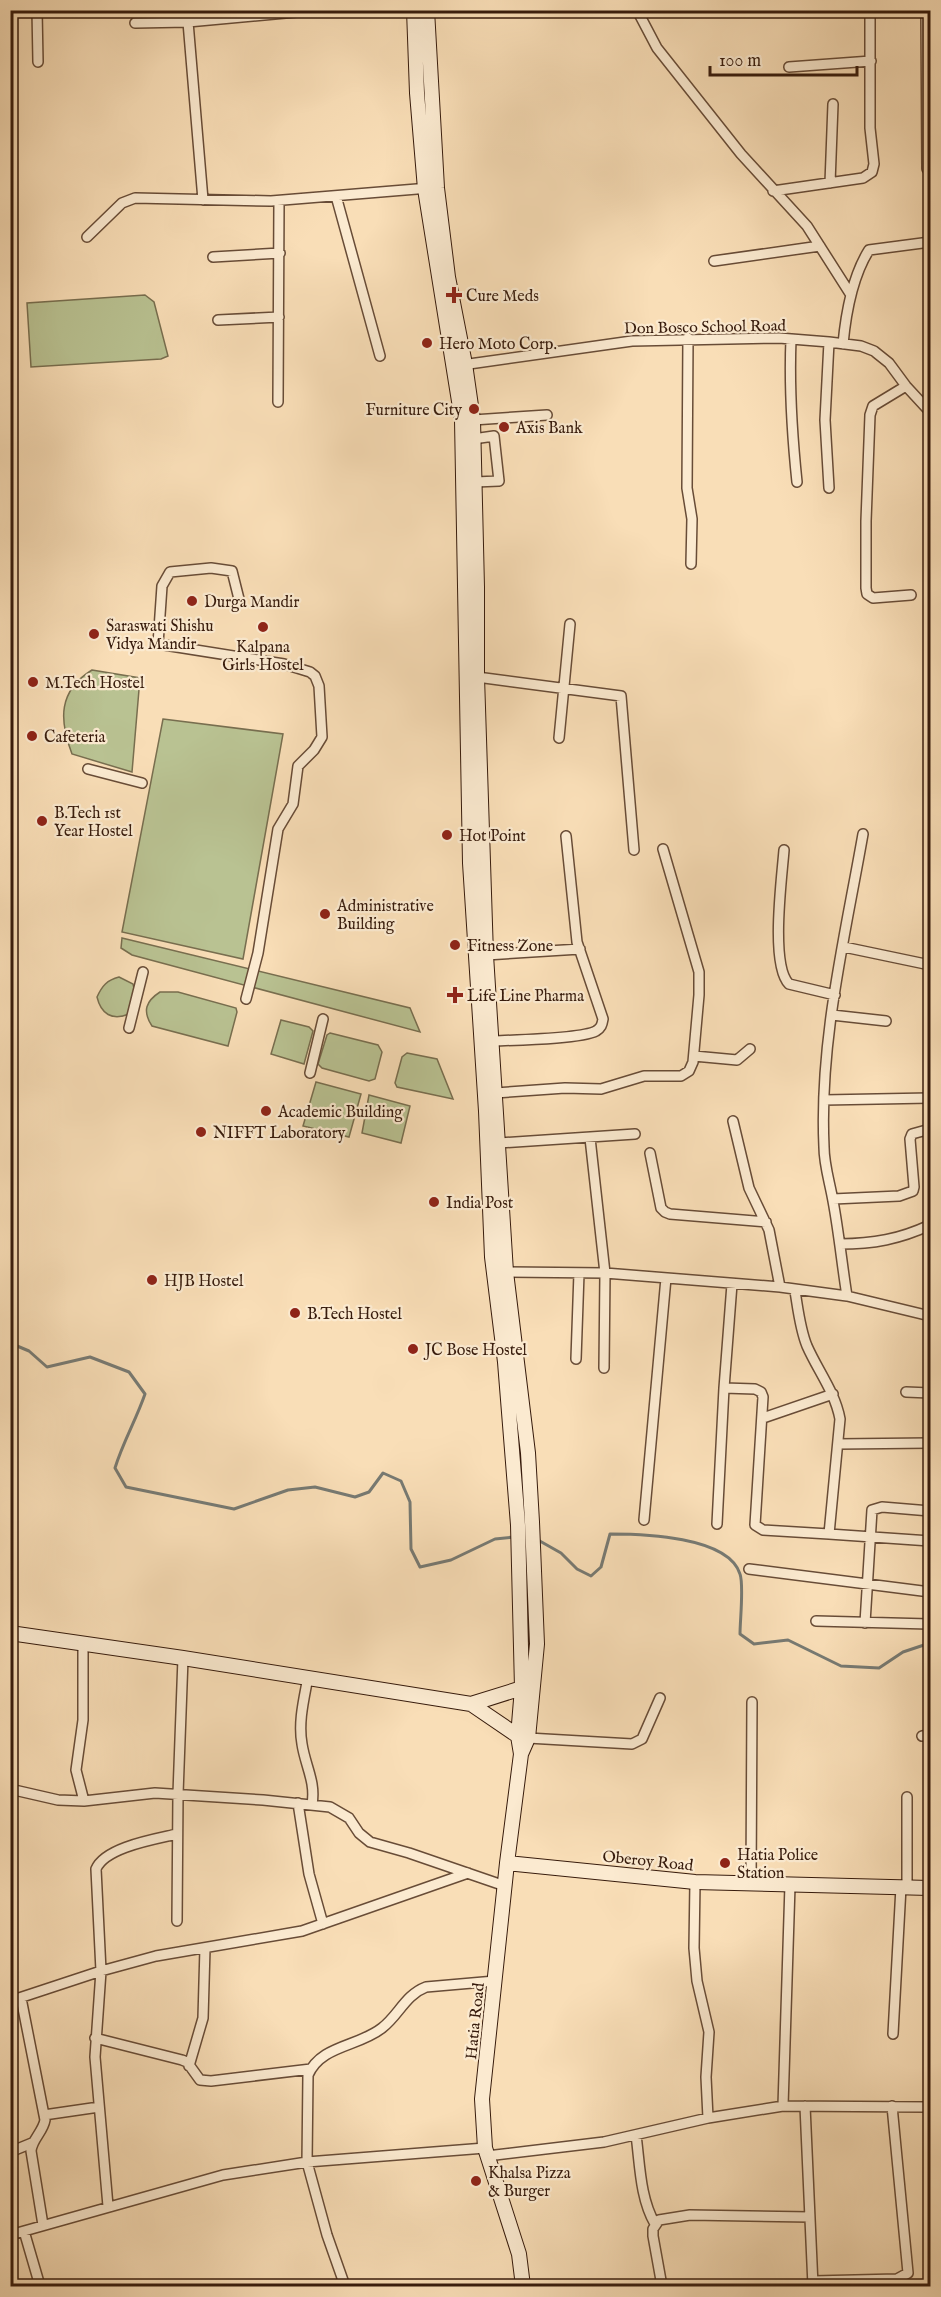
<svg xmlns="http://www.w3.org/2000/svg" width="941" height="2297" viewBox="0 0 941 2297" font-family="'IM FELL English',serif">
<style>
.green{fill:#b9c292;stroke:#786e4f;stroke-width:1.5}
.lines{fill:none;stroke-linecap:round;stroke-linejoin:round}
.stream{stroke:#777a73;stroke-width:3}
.street-casing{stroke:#684c37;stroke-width:12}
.secondary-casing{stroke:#371b0c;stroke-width:16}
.street{stroke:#fbead0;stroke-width:9}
.secondary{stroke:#fbead0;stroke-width:14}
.poi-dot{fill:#8f2418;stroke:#fbead0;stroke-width:2}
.labels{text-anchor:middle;stroke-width:4.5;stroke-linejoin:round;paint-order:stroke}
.poi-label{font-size:16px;fill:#371b0c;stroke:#fbead0;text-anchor:start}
.street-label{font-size:16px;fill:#371b0c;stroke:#fbead0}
</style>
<rect width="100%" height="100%" fill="#f9deb7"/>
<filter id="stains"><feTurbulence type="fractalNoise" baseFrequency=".00333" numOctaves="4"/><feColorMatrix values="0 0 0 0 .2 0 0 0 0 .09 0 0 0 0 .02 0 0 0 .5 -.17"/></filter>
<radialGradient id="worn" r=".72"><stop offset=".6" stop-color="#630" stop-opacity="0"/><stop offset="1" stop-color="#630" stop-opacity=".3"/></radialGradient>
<!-- green -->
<path class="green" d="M145,295L154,302L168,356L161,359L31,367L27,303Z
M92,670L140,678L132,772L72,754C59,720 58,691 92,670Z
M163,719L283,734L243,959L122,932Z
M122,938L410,1008L420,1032L132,955L121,948Z
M119,977L133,984L135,992L129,1014C112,1021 101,1014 97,997C102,986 107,980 119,977Z
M160,992H178L236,1008L237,1012L228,1046L152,1026C142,1011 146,1001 160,992Z
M281,1020L309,1027L313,1031L304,1064L271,1054Z
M330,1033L378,1045L382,1052L375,1079L369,1081L322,1068L318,1064L327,1035Z
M407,1053L437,1059L453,1099L397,1087L395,1083L402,1057Z
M316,1082L361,1094L349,1137L303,1126Z
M369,1095L410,1106L401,1143L362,1133Z"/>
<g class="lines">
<!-- stream -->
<path class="stream" d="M10,1343L29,1351L47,1367L90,1357L129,1372L145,1394C136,1420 123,1442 115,1468L126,1487L234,1509L288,1490L315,1487L355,1497L369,1492L383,1473L401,1481L410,1502L411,1549L420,1567L451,1560L495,1539L514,1537
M538,1540L561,1553L577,1569L591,1576L601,1567L610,1534C642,1534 728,1536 740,1574C744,1585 740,1620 740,1634L754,1644L788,1640L841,1666L879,1668L903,1652L930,1643"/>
<defs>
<path id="street" d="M37,10L38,62
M637,10L657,48L741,154L807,226L851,295
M926,10L927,169
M188,22L203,200
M135,23L188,22L318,10
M789,67L871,61
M830,183L833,104
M773,191L863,178L872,172L874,164L870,128V10
M336,196L380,356
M87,237L122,203L135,198L271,201L429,188
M213,257L280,253
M714,261L820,246
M218,320L279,317
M688,338L687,488L692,519L691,564
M791,339C789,387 792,434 797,482
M829,342L825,420L829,488
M843,344C846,312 852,277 869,250L930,242
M462,365L632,341L779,338L829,342L861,346L874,351L889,363L906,386L930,412
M906,386L873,406L870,415L866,521V588L867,594L873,598L911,595
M278,402L279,201
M473,420L547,415
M473,439L494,436L499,481L475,482
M240,603L232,571L211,568L170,572L162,586L158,644L284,664L310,672L315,676L319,686L322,737L314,750L298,766L293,804L278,829L258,953L246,999
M477,677L621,696L634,850
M559,738L570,624
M88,769L142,783
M784,850C782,877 770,965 789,984L835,995
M844,947L930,965
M486,955L580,949
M832,1015L886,1021
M129,1028L143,972
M492,1041C513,1040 581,1039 596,1031C601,1028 602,1025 603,1019L577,942L566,836
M694,1056L737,1060L750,1049
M310,1073L323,1019
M495,1093L565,1088L601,1089L644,1076H681L689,1071L693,1062L699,995V972L663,849
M824,1100L930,1098
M733,1121L749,1188L769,1230L780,1287
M590,1138L605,1273L604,1368
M499,1143L635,1134
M650,1153L661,1208L665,1212L670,1214L766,1222
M833,1199L899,1196L913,1191L914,1187L910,1139L912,1134L930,1129
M840,1244C873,1244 900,1239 930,1225
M502,1272L605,1273L780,1287L847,1296L930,1316
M847,1296C842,1265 839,1233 833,1201C830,1183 824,1165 824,1147C819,1042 845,937 863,834
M576,1359L579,1273
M724,1388L755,1389L761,1392L763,1397L755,1525L763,1530L829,1534L840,1419C835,1392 818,1371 807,1346C800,1329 798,1309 795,1291
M906,1392L930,1393
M763,1418L833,1394
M838,1444L930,1443
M644,1520L666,1278
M717,1524L724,1388L732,1284
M829,1534L930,1541
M749,1569L930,1592
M816,1621L929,1624
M865,1623L872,1510L882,1507L930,1511
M83,1643V1720L76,1770L84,1801
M308,1677C304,1699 298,1722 302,1744C305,1765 316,1782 312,1804
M922,1736L930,1734
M528,1738L632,1744L642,1739L660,1698
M10,1789L58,1800L84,1801L155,1793L263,1800L330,1807L349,1818L359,1833L370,1842L409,1853L505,1886
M907,1797V1887
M298,1803L309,1874L323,1924
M695,1882L694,1948L697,1981L709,2032L706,2077L708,2118
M751,1883L752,1702
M177,1921L178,1794L183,1658
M21,1998L45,2120C43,2132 32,2139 31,2151L43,2225
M10,2001L101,1971L156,1956L302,1931L468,1873
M893,2034L901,1887
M95,2038L182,2060L187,2062L200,2080L211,2081L311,2069
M189,2066L203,2018L205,1948
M783,2106L790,1885
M805,2106L813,2286
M44,2115L99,2107
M636,2135C640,2165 640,2198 655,2224
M10,2152L32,2143
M487,2156L604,2142L708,2118L783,2106L930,2107
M108,2206L95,2057L101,1971L96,1869C105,1847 156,1839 177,1834
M24,2231L40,2286
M10,2235L223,2175L307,2162L485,2148
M813,2281L897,2279L908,2273L892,2106
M345,2286L327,2235L307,2162L308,2075C321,2045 358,2047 382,2028C399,2015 405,1995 426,1987L495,1981
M662,2286L653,2236V2229L659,2220L690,2215L810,2217"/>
<path id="secondary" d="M414,10L417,93L425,189L462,420L470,863L486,1111L492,1257L505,1362L518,1525L522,1688L518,1736L521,1754
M427,10L437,188L448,277L465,364L473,420L477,587V677L486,955L506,1272L528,1453L532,1522L537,1644L528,1738L521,1754L507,1863L482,2099L485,2148L519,2254L523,2286
M10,1633L183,1658L471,1704L518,1736L524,1737
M471,1704L522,1688H529
M507,1863L695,1882L930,1888"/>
</defs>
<!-- street casing -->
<use href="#street" class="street-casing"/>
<!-- secondary casing -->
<use href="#secondary" class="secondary-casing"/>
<!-- street -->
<use href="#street" class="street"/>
<!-- secondary -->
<use href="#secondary" class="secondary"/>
</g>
<!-- markers -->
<g class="poi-dot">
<path d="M451 286h6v6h6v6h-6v6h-6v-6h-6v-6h6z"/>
<circle cx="427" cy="343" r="6"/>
<circle cx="474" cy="409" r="6"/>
<circle cx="504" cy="427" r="6"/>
<circle cx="192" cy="601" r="6"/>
<circle cx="263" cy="627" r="6"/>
<circle cx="94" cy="634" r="6"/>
<circle cx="33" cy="682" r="6"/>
<circle cx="32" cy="736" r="6"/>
<circle cx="42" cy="821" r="6"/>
<circle cx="447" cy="835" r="6"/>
<circle cx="325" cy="914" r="6"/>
<circle cx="455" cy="945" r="6"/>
<path d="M452 986h6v6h6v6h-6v6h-6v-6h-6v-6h6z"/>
<circle cx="266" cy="1111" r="6"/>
<circle cx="201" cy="1132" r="6"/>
<circle cx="434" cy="1202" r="6"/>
<circle cx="152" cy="1280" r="6"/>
<circle cx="295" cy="1313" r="6"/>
<circle cx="413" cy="1349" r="6"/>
<circle cx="725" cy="1863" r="6"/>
<circle cx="476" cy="2181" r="6"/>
</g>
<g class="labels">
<!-- poi labels -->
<g class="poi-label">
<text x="466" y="301">Cure Meds</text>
<text x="439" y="349">Hero Moto Corp.</text>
<text x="462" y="415" text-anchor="end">Furniture City</text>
<text x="516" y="433">Axis Bank</text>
<text x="204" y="607">Durga Mandir</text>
<text x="106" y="631">Saraswati Shishu<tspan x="106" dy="18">Vidya Mandir</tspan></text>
<text x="263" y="652" text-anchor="middle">Kalpana<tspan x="263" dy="18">Girls Hostel</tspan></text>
<text x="45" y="688">M.Tech Hostel</text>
<text x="44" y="742">Cafeteria</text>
<text x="54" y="818">B.Tech 1st<tspan x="54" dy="18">Year Hostel</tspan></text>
<text x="459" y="841">Hot Point</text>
<text x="337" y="911">Administrative<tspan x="337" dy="18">Building</tspan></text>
<text x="467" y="951">Fitness Zone</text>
<text x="467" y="1001">Life Line Pharma</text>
<text x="278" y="1117">Academic Building</text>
<text x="213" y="1138">NIFFT Laboratory</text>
<text x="446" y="1208">India Post</text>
<text x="164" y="1286">HJB Hostel</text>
<text x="307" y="1319">B.Tech Hostel</text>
<text x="425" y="1355">JC Bose Hostel</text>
<text x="737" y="1860">Hatia Police<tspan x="737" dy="18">Station</tspan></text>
<text x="488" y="2178">Khalsa Pizza<tspan x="488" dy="18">&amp; Burger</tspan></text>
</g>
<!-- street labels -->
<g class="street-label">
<text transform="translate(705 326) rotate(-1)" y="6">Don Bosco School Road</text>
<text transform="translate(648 1860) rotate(6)" y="6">Oberoy Road</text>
<text transform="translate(474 2021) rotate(-84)" y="6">Hatia Road</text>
</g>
</g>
<!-- margin -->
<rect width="941" height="2297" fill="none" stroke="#f9deb7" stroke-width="36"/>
<rect x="12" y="12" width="917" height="2273" fill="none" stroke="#371b0c" stroke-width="3"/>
<rect x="18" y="18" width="905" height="2261" fill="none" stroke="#371b0c" stroke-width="1.5"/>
<!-- scale -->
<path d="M710 66v9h147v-9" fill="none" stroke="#371b0c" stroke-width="3"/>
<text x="719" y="66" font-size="18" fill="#371b0c" stroke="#fbead0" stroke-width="4.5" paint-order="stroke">100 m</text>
<rect width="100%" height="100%" filter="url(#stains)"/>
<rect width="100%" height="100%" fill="url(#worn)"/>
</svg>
